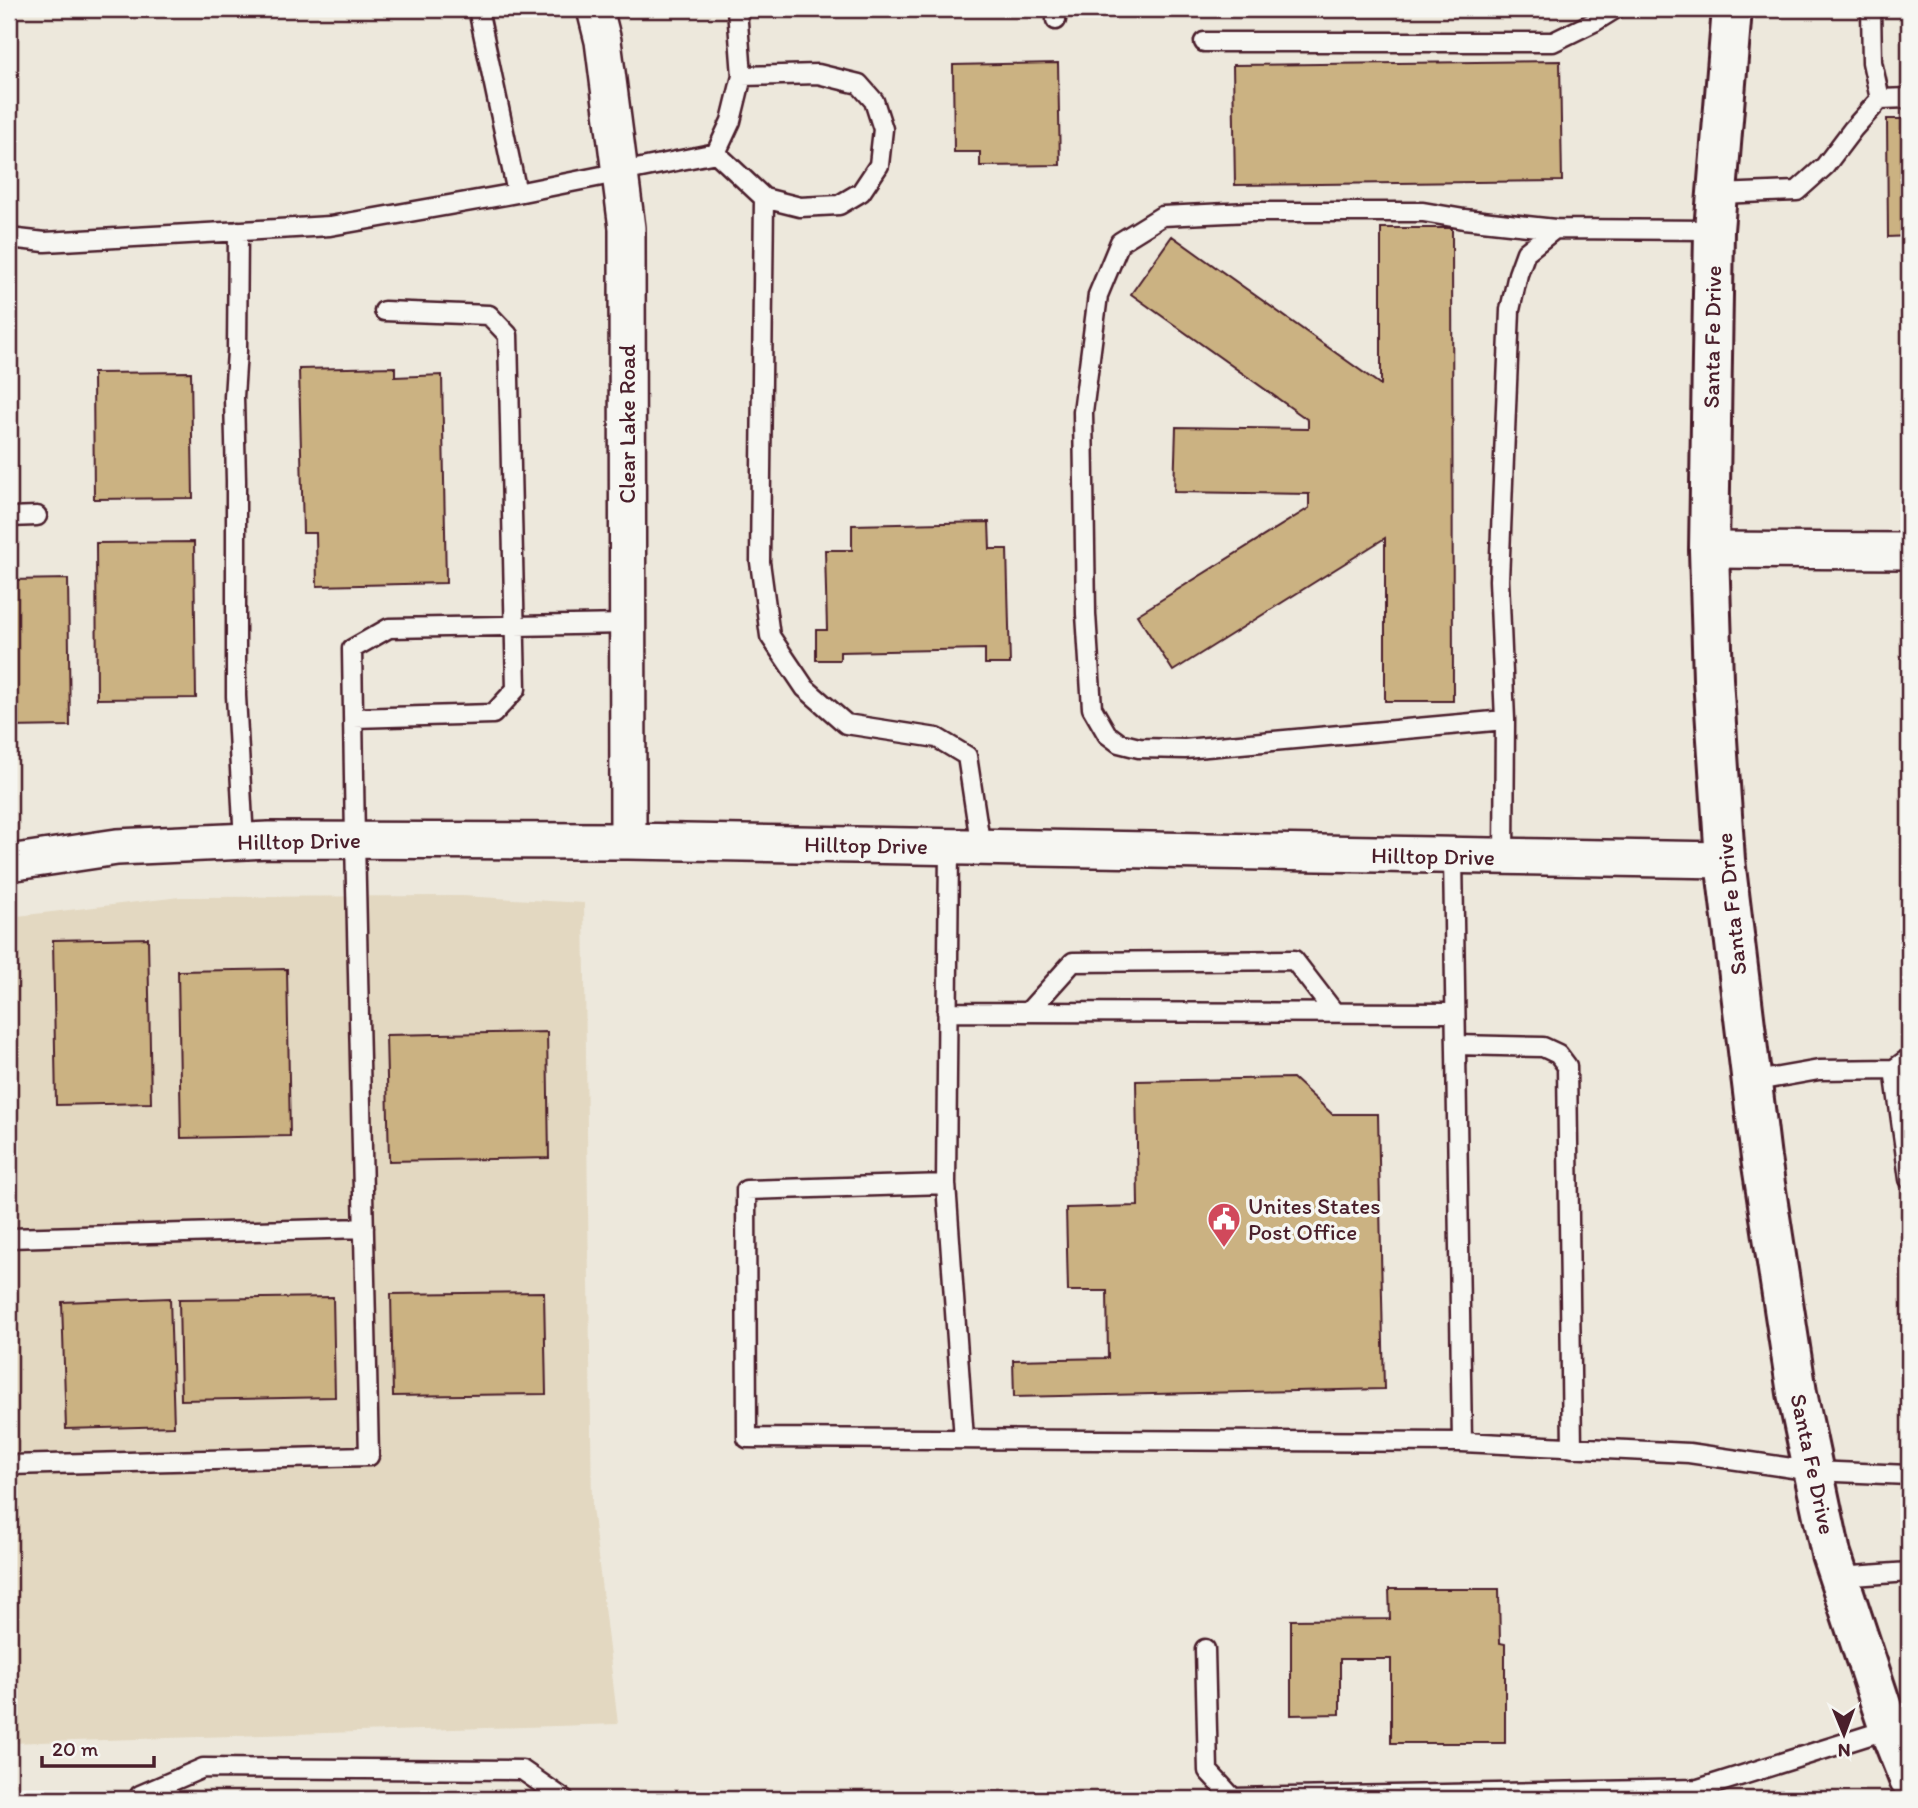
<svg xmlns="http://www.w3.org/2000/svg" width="1918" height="1808" viewBox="0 0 1918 1808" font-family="Itim,sans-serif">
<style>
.built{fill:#e3d8c1}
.building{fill:#cbb282;stroke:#4a1f2b;stroke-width:2}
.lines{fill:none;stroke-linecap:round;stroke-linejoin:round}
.service-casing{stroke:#4a1f2b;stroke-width:23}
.minor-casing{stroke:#4a1f2b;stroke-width:40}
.secondary-casing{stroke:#4a1f2b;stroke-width:44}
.service{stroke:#f6f6f2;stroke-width:18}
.minor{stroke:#f6f6f2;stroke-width:35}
.secondary{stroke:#f6f6f2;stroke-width:38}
.labels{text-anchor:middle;stroke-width:7;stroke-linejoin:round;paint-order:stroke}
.street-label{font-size:23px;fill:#4a1f2b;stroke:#f6f6f2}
.poi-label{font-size:23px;fill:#4a1f2b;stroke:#f6f6f2;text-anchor:start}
</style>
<rect width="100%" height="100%" fill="#ede8dc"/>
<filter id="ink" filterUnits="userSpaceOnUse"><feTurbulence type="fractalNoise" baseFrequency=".0143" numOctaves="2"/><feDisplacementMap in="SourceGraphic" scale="14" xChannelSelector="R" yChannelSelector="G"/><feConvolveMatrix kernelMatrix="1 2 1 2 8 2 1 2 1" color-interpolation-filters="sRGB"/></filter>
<g filter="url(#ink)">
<!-- built -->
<path class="built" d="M462,896L584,903L592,1507L618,1724L9,1743V917L180,897Z"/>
<!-- building -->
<path class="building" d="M1560,61L1562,181L1235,185L1233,65Z
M1058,63L1060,165L980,166V152H954L953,65Z
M1887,119H1909V236L1888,237Z
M1381,228H1452L1453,701H1385V538L1173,671L1137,615L1309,508V494L1174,492L1176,427L1308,429V420L1131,294L1172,236L1381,385Z
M395,367V377L442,375L446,583L317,586L316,533H303L299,369Z
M191,372L193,498L94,499L93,373Z
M989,522L990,549H1007L1010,664H985V649L840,652V660H816V630H827L825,550H852V525Z
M194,542L196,698L97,699L96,543Z
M68,579L70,726L9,727V580Z
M148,938L151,1103L56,1105L53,940Z
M287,969L290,1136L181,1138L178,971Z
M547,1032L549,1158L389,1161L386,1035Z
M1293,1078L1332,1114H1378L1384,1389L1014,1397L1013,1360L1108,1358L1107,1291H1068L1066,1208L1138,1206L1136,1081Z
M544,1292L546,1394L393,1396L391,1294Z
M333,1297L335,1397L181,1400L179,1299Z
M170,1298L174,1426L66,1429L62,1302Z
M1389,1589H1499L1500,1643L1505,1644V1743H1391V1659H1340V1714L1291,1715V1620L1390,1619Z"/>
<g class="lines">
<defs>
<path id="service" d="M478,9L517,193
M1871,9L1872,62L1880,99
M1056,20V9
M1204,42H1553L1594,22L1615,9
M716,153L764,198L800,207L839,205L861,192L879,165L883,129L874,101L859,84L818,74L742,76
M1718,194L1797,191L1825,166L1853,129L1880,99L1909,98
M764,198L760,562L770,636L805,688L846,724L937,738L967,756L981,848
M238,231L237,351L234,397L236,481V696L244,841
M9,238L45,242L330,226L517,193L716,153L731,121L742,76L737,9
M9,517L37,516
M354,718L493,714L516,689L508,335L489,315L384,311
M1505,720L1185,749L1139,748L1119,743L1107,734L1092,708L1086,614L1083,412L1098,295L1120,242L1162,216L1250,212H1423L1464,219L1555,229
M949,847L946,1184L746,1190L747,1438L1462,1442L1689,1453L1813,1471L1909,1475
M1453,856L1462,1442
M1504,857L1505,720L1499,580L1510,310L1518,274L1526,252L1555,229L1714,230
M947,1012L1455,1013
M1028,1012L1073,962L1294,960L1334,1012
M1456,1045L1543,1047L1558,1054L1567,1066L1572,1448
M1894,1069L1909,1179
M1751,1082L1819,1070L1894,1069L1909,1058
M946,1184L964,1439
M9,1238L364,1228
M9,1465L369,1456L355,841L352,649L389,628L628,624
M1839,1577L1909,1572
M1205,1649L1208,1771L1233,1798L1698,1789L1889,1729
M138,1799L140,1795L203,1768L522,1770L564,1799"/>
<path id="minor" d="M595,9L603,41L627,228L628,841
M1709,550L1909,551
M9,863L117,847L269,840L628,841L1725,860"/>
<path id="secondary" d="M1732,9L1714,230L1709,550L1713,679L1725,860L1761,1158L1797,1393L1831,1554L1889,1729L1909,1779"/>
</defs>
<!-- service casing -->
<use href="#service" class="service-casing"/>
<!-- minor casing -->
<use href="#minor" class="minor-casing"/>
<!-- secondary casing -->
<use href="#secondary" class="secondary-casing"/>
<!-- service -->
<use href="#service" class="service"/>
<!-- minor -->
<use href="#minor" class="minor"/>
<!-- secondary -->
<use href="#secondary" class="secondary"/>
</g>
</g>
<!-- icons -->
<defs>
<symbol id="civic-pin" viewBox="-11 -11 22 30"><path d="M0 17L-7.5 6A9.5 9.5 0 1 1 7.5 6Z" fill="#d1495b" stroke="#f6f6f2"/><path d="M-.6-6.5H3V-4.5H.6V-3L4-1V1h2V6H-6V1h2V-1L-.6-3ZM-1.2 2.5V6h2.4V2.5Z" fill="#fff"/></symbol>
</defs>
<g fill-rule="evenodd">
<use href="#civic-pin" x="1205" y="1200" width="38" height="52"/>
</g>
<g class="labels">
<!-- street labels -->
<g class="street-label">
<text transform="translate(1712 337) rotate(-89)" y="8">Santa Fe Drive</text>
<text transform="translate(627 424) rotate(-90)" y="8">Clear Lake Road</text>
<text transform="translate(299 841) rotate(-1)" y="8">Hilltop Drive</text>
<text transform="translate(866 845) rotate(1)" y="8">Hilltop Drive</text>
<text transform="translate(1433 856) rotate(1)" y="8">Hilltop Drive</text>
<text transform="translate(1731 904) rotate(-96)" y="8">Santa Fe Drive</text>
<text transform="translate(1813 1464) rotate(78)" y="8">Santa Fe Drive</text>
</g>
<!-- poi labels -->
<g class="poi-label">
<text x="1248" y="1214">Unites States<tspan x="1248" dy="26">Post Office</tspan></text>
</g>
</g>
<!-- margin -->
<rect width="1918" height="1808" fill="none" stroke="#f6f6f2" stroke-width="35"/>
<rect x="18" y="18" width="1883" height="1773" fill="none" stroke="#4a1f2b" stroke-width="2.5" filter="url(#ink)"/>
<!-- north arrow -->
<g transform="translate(1844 1734) rotate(179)" stroke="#f6f6f2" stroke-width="5" paint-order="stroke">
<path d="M0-5L12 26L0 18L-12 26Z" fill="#4a1f2b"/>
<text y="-10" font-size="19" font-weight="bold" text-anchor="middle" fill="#4a1f2b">N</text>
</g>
<!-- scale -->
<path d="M42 1756v10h112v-10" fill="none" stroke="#4a1f2b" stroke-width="3.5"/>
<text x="52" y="1756" font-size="21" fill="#4a1f2b" stroke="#f6f6f2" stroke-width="5" paint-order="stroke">20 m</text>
</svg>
